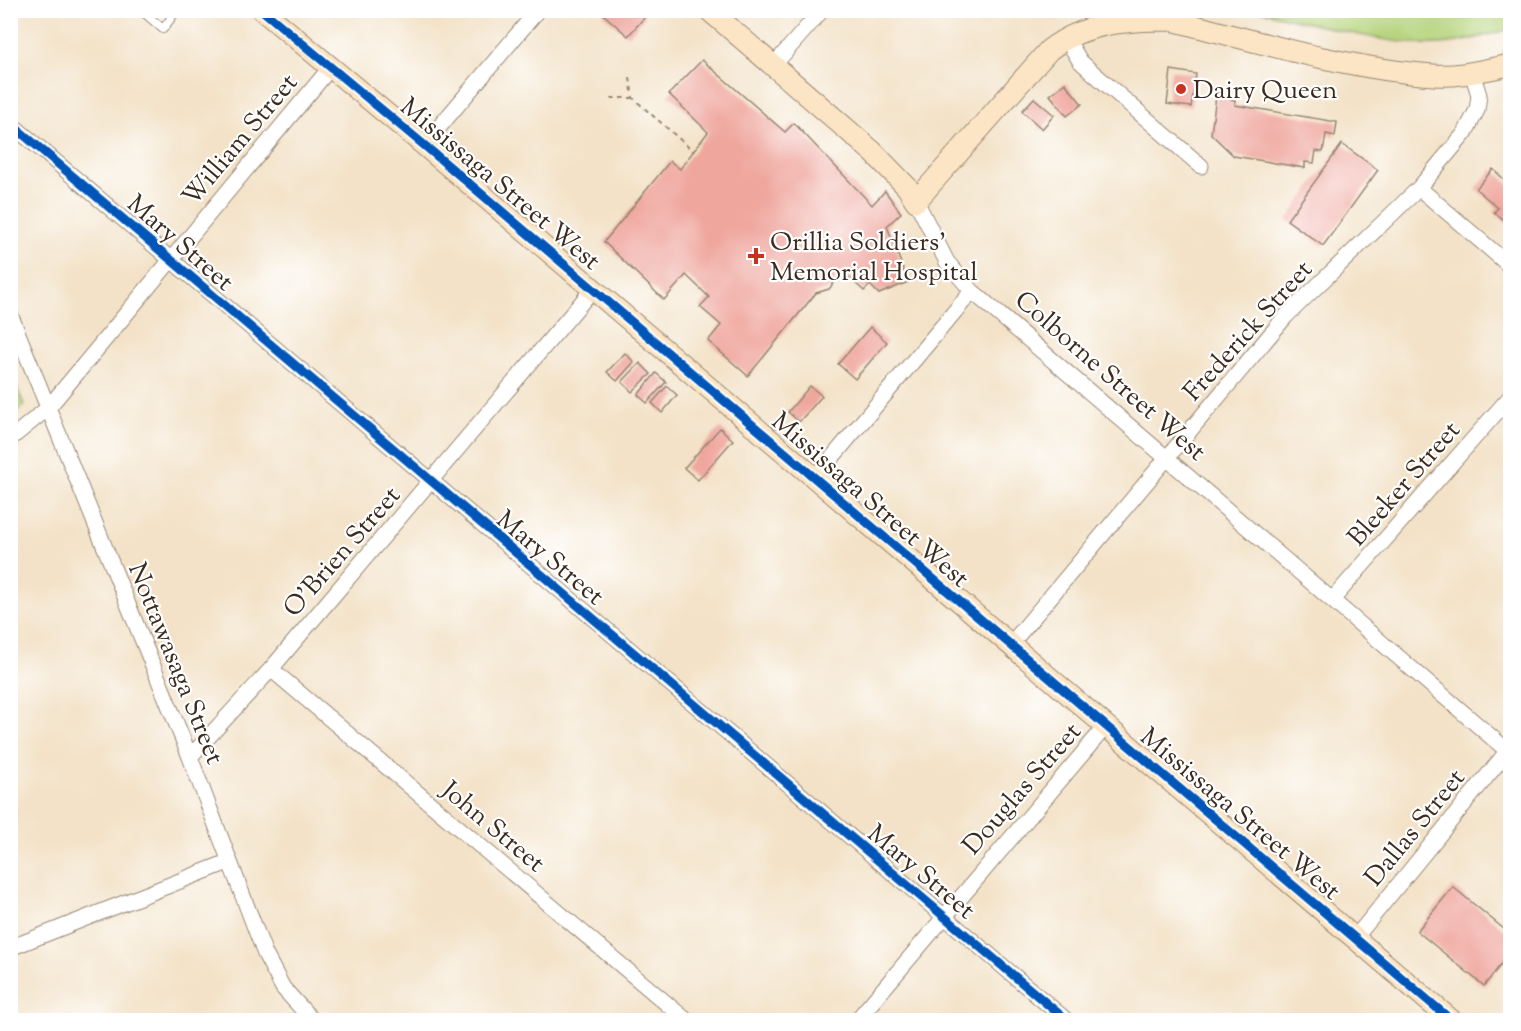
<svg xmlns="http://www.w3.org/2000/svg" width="1521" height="1031" viewBox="0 0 1521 1031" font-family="'Sorts Mill Goudy',serif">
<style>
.green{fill:#b5d47b;stroke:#787f4c;stroke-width:1.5}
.building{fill:#efa69d}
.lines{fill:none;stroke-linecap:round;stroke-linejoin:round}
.lane-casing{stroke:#978672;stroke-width:10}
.street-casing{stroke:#978672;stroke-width:17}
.secondary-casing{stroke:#978672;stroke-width:23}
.path{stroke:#978672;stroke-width:2;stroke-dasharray:4.5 4.5;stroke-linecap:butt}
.lane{stroke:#fff;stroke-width:8}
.street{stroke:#fff;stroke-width:15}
.secondary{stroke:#fce5c4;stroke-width:21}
.cycleway-casing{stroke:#fff;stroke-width:13}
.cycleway{stroke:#0057b8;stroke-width:9}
.poi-dot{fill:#c8321e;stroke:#fff;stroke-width:2}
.labels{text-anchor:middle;stroke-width:4.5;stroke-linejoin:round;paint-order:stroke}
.poi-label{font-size:26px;fill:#3b2a1e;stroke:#fff;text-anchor:start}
.street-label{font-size:26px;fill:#3b2a1e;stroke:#fff}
</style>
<rect width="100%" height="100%" fill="#fff"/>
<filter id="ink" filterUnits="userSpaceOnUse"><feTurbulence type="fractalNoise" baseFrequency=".0167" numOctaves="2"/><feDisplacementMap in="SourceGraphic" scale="12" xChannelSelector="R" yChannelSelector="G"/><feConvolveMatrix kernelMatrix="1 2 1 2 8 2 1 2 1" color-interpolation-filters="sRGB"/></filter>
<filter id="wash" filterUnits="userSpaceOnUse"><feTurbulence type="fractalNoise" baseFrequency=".008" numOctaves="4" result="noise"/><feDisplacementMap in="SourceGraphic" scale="24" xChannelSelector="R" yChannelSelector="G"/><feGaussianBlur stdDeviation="1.35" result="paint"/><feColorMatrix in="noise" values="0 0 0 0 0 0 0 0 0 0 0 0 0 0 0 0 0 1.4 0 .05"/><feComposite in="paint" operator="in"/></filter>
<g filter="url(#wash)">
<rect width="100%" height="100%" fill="#f3e2c7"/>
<!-- green -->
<path class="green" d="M1260,11H1510V29C1483,36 1453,46 1424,44C1369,41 1313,23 1260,11Z
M11,373L24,405L11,418H10Z"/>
<g id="blocks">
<!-- building -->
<path class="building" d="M608,10H638L645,17L628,36L604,15Z
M702,60L785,132L794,123L872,205L885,191L901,213L887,226L908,282L879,294L870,285L864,291L843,272L829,289L816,293L748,376L708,341L721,325L700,307L709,297L686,275L664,300L604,242L670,161L680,169L708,132L669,94Z
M1171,70L1196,74L1191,107L1167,104Z
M1065,83L1082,104L1067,116L1050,95Z
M1216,96L1235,100V105L1337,122L1335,136L1326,134L1323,152L1316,151L1314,163L1305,162V168L1234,156L1211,134Z
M1034,98L1054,115L1042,129L1022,111Z
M1342,144L1378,170L1323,246L1287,220Z
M1493,169L1510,185V216L1506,222L1494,212L1498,208L1476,189Z
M870,327L887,342L855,379L838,364Z
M625,353L634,362L617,381L607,372Z
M640,363L651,374L632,392L622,382Z
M656,373L666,382L647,403L638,395Z
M667,386L677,395L662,413L652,403Z
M810,386L822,396L799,422L788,412Z
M720,428L733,440L698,480L684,468Z
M1453,887L1510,934V953L1484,986L1417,931Z"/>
</g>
</g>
<g filter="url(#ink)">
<use href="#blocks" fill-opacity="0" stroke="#978672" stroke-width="1.5"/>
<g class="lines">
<defs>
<path id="lane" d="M141,10L163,29L177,10"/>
<path id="street" d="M1066,38L1080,61L1091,71L1201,166
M773,66L822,10
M10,123L1066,1020
M424,145L538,10
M1419,188L1510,266
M916,201L947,262L972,291L1510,753
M10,314L190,757L265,954L283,988L312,1020
M10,439L48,408L330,68
M815,478L972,291
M1332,600L1510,397
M1010,645L1286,316L1419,188L1465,133L1477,110L1479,95L1472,73
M271,669L686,1020
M190,757L271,669L593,289
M1355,938L1510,748
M10,948L228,862
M857,1020L1106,726"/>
<path id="secondary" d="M262,10L424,145L1451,1020
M709,10L873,152L907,187L916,201L1049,50C1085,22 1127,20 1172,20C1255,41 1348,69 1433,75C1459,77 1485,70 1510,65"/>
</defs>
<!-- lane casing -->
<use href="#lane" class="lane-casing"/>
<!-- street casing -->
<use href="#street" class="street-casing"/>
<!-- secondary casing -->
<use href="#secondary" class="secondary-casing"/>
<!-- path -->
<path class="path" d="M630,78L633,98L693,151
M611,98H633"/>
<!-- lane -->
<use href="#lane" class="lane"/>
<!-- street -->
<use href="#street" class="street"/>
<!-- secondary -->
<use href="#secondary" class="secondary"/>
<defs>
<path id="cycleway" d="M262,10L424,145L1451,1020
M10,123L1066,1020"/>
</defs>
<!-- cycleway casing -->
<use href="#cycleway" class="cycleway-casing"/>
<!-- cycleway -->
<use href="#cycleway" class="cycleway"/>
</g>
</g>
<!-- markers -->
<g class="poi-dot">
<circle cx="1181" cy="89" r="6"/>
<path d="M753 247h6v6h6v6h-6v6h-6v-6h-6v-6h6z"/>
</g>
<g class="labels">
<!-- poi labels -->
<g class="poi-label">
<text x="1193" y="98">Dairy Queen</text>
<text x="770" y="250">Orillia Soldiers'<tspan x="770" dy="30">Memorial Hospital</tspan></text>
</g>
<!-- street labels -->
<g class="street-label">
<text transform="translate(239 139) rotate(-50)" y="9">William Street</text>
<text transform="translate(501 183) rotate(40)" y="9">Mississaga Street West</text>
<text transform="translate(181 242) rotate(41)" y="9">Mary Street</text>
<text transform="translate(1247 330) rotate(-48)" y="9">Frederick Street</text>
<text transform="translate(1111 375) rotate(41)" y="9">Colborne Street West</text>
<text transform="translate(1403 483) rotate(-49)" y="9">Bleeker Street</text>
<text transform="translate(871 499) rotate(41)" y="9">Mississaga Street West</text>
<text transform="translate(341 551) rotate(-49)" y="9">O'Brien Street</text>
<text transform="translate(551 557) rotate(40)" y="9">Mary Street</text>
<text transform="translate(177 663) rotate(68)" y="9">Nottawasaga Street</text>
<text transform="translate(1021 788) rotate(-49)" y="9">Douglas Street</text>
<text transform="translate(1241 813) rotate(40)" y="9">Mississaga Street West</text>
<text transform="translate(494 826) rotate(40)" y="9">John Street</text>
<text transform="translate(1414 827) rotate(-51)" y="9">Dallas Street</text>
<text transform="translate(922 871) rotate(40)" y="9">Mary Street</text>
</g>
</g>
<!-- margin -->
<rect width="1521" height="1031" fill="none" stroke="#fff" stroke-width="36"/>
</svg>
